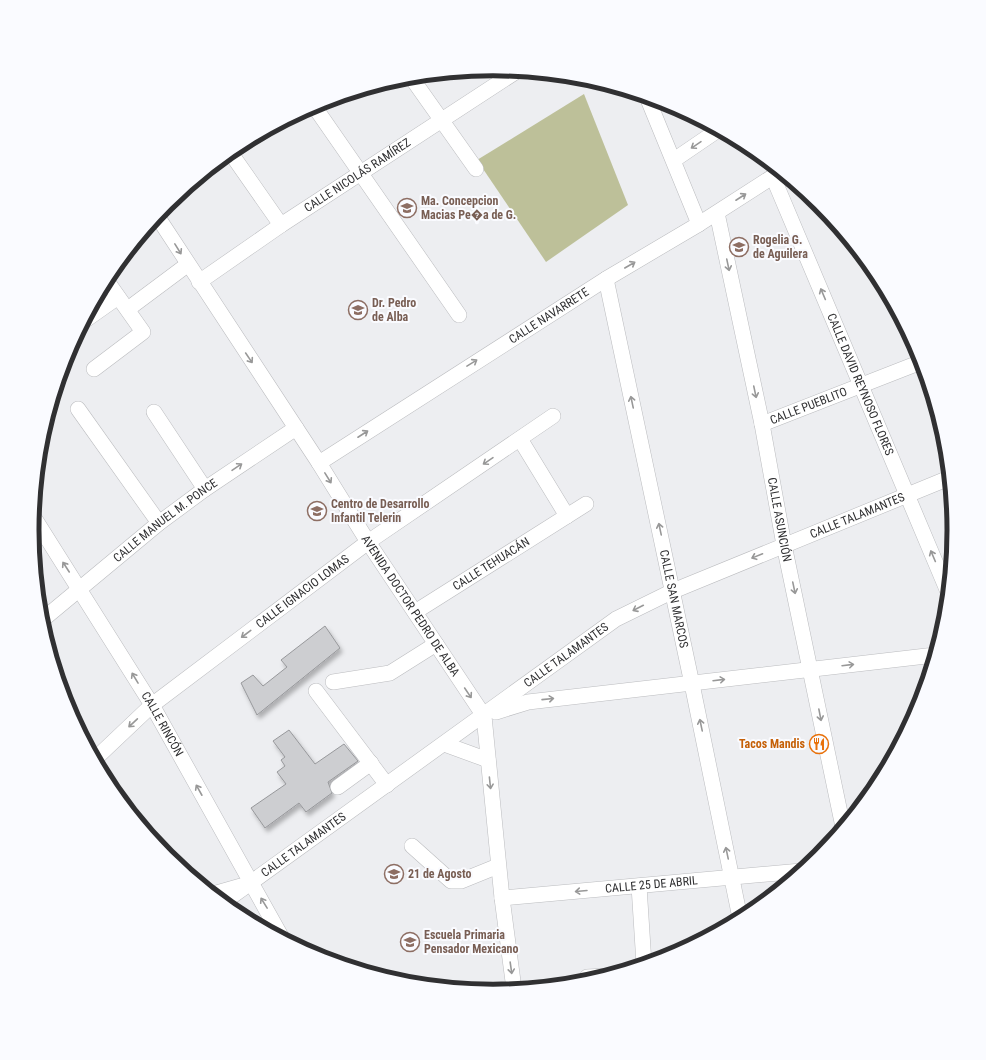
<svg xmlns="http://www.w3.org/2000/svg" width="986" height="1060" viewBox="0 0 986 1060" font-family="'Roboto Condensed',sans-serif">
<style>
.green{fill:#bdc099}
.building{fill:#cdced1;stroke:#97989b;filter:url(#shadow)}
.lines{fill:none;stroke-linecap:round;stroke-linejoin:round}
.minor-casing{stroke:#bbbcbf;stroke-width:16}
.minor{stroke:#fff;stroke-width:15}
.oneway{stroke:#989898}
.labels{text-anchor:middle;stroke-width:4;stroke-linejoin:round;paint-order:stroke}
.street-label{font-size:12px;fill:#303032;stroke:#fafbff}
.education-label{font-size:12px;font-weight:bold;fill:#785e54;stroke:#fafbff;text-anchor:start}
.food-label{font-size:12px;font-weight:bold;fill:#c56008;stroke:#fafbff;text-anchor:end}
.rim{fill:none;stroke:#303032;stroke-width:5}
</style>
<defs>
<filter id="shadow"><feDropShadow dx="2.5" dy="4" stdDeviation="2" flood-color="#0004"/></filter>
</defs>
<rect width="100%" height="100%" fill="#edeef1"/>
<!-- green -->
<path class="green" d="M584,94L628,205L546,262L477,160Z"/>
<!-- building -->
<path class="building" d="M325,626L340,648L257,715L241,683L253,675L263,686L287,667L281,660Z
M289,730L315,764L344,744L358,761L328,782L332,793L306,812L299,803L265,828L251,808L286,784L277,772L285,766L281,760L285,757L273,741Z"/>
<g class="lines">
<defs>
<g id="minor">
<path d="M411,77L476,169"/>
<path d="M647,97L699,224"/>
<path d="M314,106L459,315"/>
<path d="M230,152L281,225"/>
<path d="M674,160L718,130"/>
<path id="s1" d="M773,177L948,592"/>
<path id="s2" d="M717,213L762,424L784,545L843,827"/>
<path id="s3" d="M157,216L319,463L368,542L484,716L502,898L514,989"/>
<path id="s4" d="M606,279L692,684L740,918"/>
<path id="s5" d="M199,282L281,225L517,71"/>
<path d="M128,309L187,265"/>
<path d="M84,321L118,297"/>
<path d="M94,369L143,332L107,281"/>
<path d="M78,409L159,523"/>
<path d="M154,412L205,489"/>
<path id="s6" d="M762,424L921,362"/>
<path d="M520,439L567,516"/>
<path id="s7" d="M319,463L606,279L699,224L780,172"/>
<path id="s8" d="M33,516L152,705L282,938"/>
<path id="s9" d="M415,612L586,504"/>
<path id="s10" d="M41,621L159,523L205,489L296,428"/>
<path d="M333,682L390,673L436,644"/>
<path d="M316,691L387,785"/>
<path d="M496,712L528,702L935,655"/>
<path d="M444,744L488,760"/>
<path id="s11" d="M95,759L152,705L368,542L553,416"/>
<path d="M338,787L371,763"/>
<path d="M412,846L451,881H461L498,866"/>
<path d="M639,886L644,964"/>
<path d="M213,894L241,886"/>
<path id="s12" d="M502,898L801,871"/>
<path id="s13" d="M224,902L616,619L673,591L949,478"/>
<path d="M587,977L605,976"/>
</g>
</defs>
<!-- minor casing -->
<use href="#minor" class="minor-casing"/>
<!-- minor -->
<use href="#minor" class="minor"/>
</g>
<!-- one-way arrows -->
<defs><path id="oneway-shaft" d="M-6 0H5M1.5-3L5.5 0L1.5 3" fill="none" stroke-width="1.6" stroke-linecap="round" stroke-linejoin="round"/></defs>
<g class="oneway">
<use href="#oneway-shaft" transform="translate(696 145) rotate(146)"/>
<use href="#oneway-shaft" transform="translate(741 197) rotate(-33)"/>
<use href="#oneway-shaft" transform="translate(178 249) rotate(58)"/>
<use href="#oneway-shaft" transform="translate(630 265) rotate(-30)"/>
<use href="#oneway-shaft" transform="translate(728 265) rotate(78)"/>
<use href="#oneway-shaft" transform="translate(823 294) rotate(-113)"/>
<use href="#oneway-shaft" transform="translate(249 358) rotate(56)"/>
<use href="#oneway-shaft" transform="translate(472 363) rotate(-32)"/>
<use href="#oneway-shaft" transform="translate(755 392) rotate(78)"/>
<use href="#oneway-shaft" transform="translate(632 402) rotate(-102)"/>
<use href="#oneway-shaft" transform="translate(363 434) rotate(-33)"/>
<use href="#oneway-shaft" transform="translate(488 461) rotate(146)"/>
<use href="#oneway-shaft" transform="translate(237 467) rotate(-34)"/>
<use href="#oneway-shaft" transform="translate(328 478) rotate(58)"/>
<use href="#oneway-shaft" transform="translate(660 529) rotate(-102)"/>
<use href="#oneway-shaft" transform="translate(757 556) rotate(158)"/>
<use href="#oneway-shaft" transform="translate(933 556) rotate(-113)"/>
<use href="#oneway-shaft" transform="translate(66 567) rotate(-123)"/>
<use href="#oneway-shaft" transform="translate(794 588) rotate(78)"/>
<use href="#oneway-shaft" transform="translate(638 608) rotate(153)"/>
<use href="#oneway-shaft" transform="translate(246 634) rotate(143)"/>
<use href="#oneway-shaft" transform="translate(848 665) rotate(-7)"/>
<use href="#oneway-shaft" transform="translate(135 678) rotate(-121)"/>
<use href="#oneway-shaft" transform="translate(719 680) rotate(-7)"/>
<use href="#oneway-shaft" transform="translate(468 693) rotate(56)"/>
<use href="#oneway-shaft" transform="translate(548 699) rotate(-6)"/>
<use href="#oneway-shaft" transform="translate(820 715) rotate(79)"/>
<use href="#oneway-shaft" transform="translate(133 723) rotate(137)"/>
<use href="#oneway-shaft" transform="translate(701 725) rotate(-102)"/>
<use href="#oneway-shaft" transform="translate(490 783) rotate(84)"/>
<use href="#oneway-shaft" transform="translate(199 790) rotate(-119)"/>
<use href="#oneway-shaft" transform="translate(727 853) rotate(-102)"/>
<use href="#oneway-shaft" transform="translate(581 891) rotate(175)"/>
<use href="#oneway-shaft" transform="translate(264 903) rotate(-122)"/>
<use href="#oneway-shaft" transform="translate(511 968) rotate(82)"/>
</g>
<!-- icons -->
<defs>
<symbol id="school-ring" viewBox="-11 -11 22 22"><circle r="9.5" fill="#fafbff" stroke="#8d6e63" stroke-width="1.5"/><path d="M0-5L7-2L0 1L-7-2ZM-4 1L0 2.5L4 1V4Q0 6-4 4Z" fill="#8d6e63"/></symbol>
<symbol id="restaurant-ring" viewBox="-11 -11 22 22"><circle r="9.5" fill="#fafbff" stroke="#e8710a" stroke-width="1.5"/><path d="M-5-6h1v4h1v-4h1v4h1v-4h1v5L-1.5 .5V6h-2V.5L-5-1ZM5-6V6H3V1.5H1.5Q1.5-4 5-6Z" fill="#e8710a"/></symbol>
</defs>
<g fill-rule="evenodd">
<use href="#school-ring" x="396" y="197" width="22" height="22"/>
<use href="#school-ring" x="728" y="236" width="22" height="22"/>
<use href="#school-ring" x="347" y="299" width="22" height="22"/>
<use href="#school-ring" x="306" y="500" width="22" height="22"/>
<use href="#restaurant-ring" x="808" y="733" width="22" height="22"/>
<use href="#school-ring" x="383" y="863" width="22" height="22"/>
<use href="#school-ring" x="399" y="931" width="22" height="22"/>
</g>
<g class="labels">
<!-- street labels -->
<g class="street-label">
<text dy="4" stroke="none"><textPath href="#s5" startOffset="191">CALLE NICOLÁS RAMÍREZ</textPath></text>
<text dy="4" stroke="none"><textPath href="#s7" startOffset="273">CALLE NAVARRETE</textPath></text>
<text dy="4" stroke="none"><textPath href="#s1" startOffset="225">CALLE DAVID REYNOSO FLORES</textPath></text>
<text dy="4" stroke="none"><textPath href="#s6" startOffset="50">CALLE PUEBLITO</textPath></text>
<text dy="4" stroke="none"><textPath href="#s13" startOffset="746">CALLE TALAMANTES</textPath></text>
<text dy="4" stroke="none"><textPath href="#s2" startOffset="313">CALLE ASUNCIÓN</textPath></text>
<text dy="4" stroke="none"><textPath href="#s10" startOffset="160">CALLE MANUEL M. PONCE</textPath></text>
<text dy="4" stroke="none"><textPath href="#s9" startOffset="90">CALLE TEHUACÁN</textPath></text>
<text dy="4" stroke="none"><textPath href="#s11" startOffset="267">CALLE IGNACIO LOMAS</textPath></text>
<text dy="4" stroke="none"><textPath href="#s4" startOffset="327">CALLE SAN MARCOS</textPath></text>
<text dy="4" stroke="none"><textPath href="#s3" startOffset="465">AVENIDA DOCTOR PEDRO DE ALBA</textPath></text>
<text dy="4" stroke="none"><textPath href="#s13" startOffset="422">CALLE TALAMANTES</textPath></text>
<text dy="4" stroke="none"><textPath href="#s8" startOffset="245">CALLE RINCÓN</textPath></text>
<text dy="4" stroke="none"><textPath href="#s13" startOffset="98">CALLE TALAMANTES</textPath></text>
<text dy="4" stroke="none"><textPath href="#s12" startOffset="150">CALLE 25 DE ABRIL</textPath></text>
</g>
<!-- education labels -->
<g class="education-label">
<text x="421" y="205">Ma. Concepcion<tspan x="421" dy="14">Macias Pe�a de G.</tspan></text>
<text x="753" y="244">Rogelia G.<tspan x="753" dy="14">de Aguilera</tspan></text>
<text x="372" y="307">Dr. Pedro<tspan x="372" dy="14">de Alba</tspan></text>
<text x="331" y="508">Centro de Desarrollo<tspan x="331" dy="14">Infantil Telerin</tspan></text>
<text x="408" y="878">21 de Agosto</text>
<text x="424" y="939">Escuela Primaria<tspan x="424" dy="14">Pensador Mexicano</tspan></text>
</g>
<!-- food labels -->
<g class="food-label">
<text x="805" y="748">Tacos Mandis</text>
</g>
</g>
<!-- crop -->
<path d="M0 0H986V1060H0ZM39 530a454 454 0 1 1 908 0a454 454 0 1 1-908 0Z" fill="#fafbff" fill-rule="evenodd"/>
<path class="rim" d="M39 530a454 454 0 1 1 908 0a454 454 0 1 1-908 0Z"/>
</svg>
